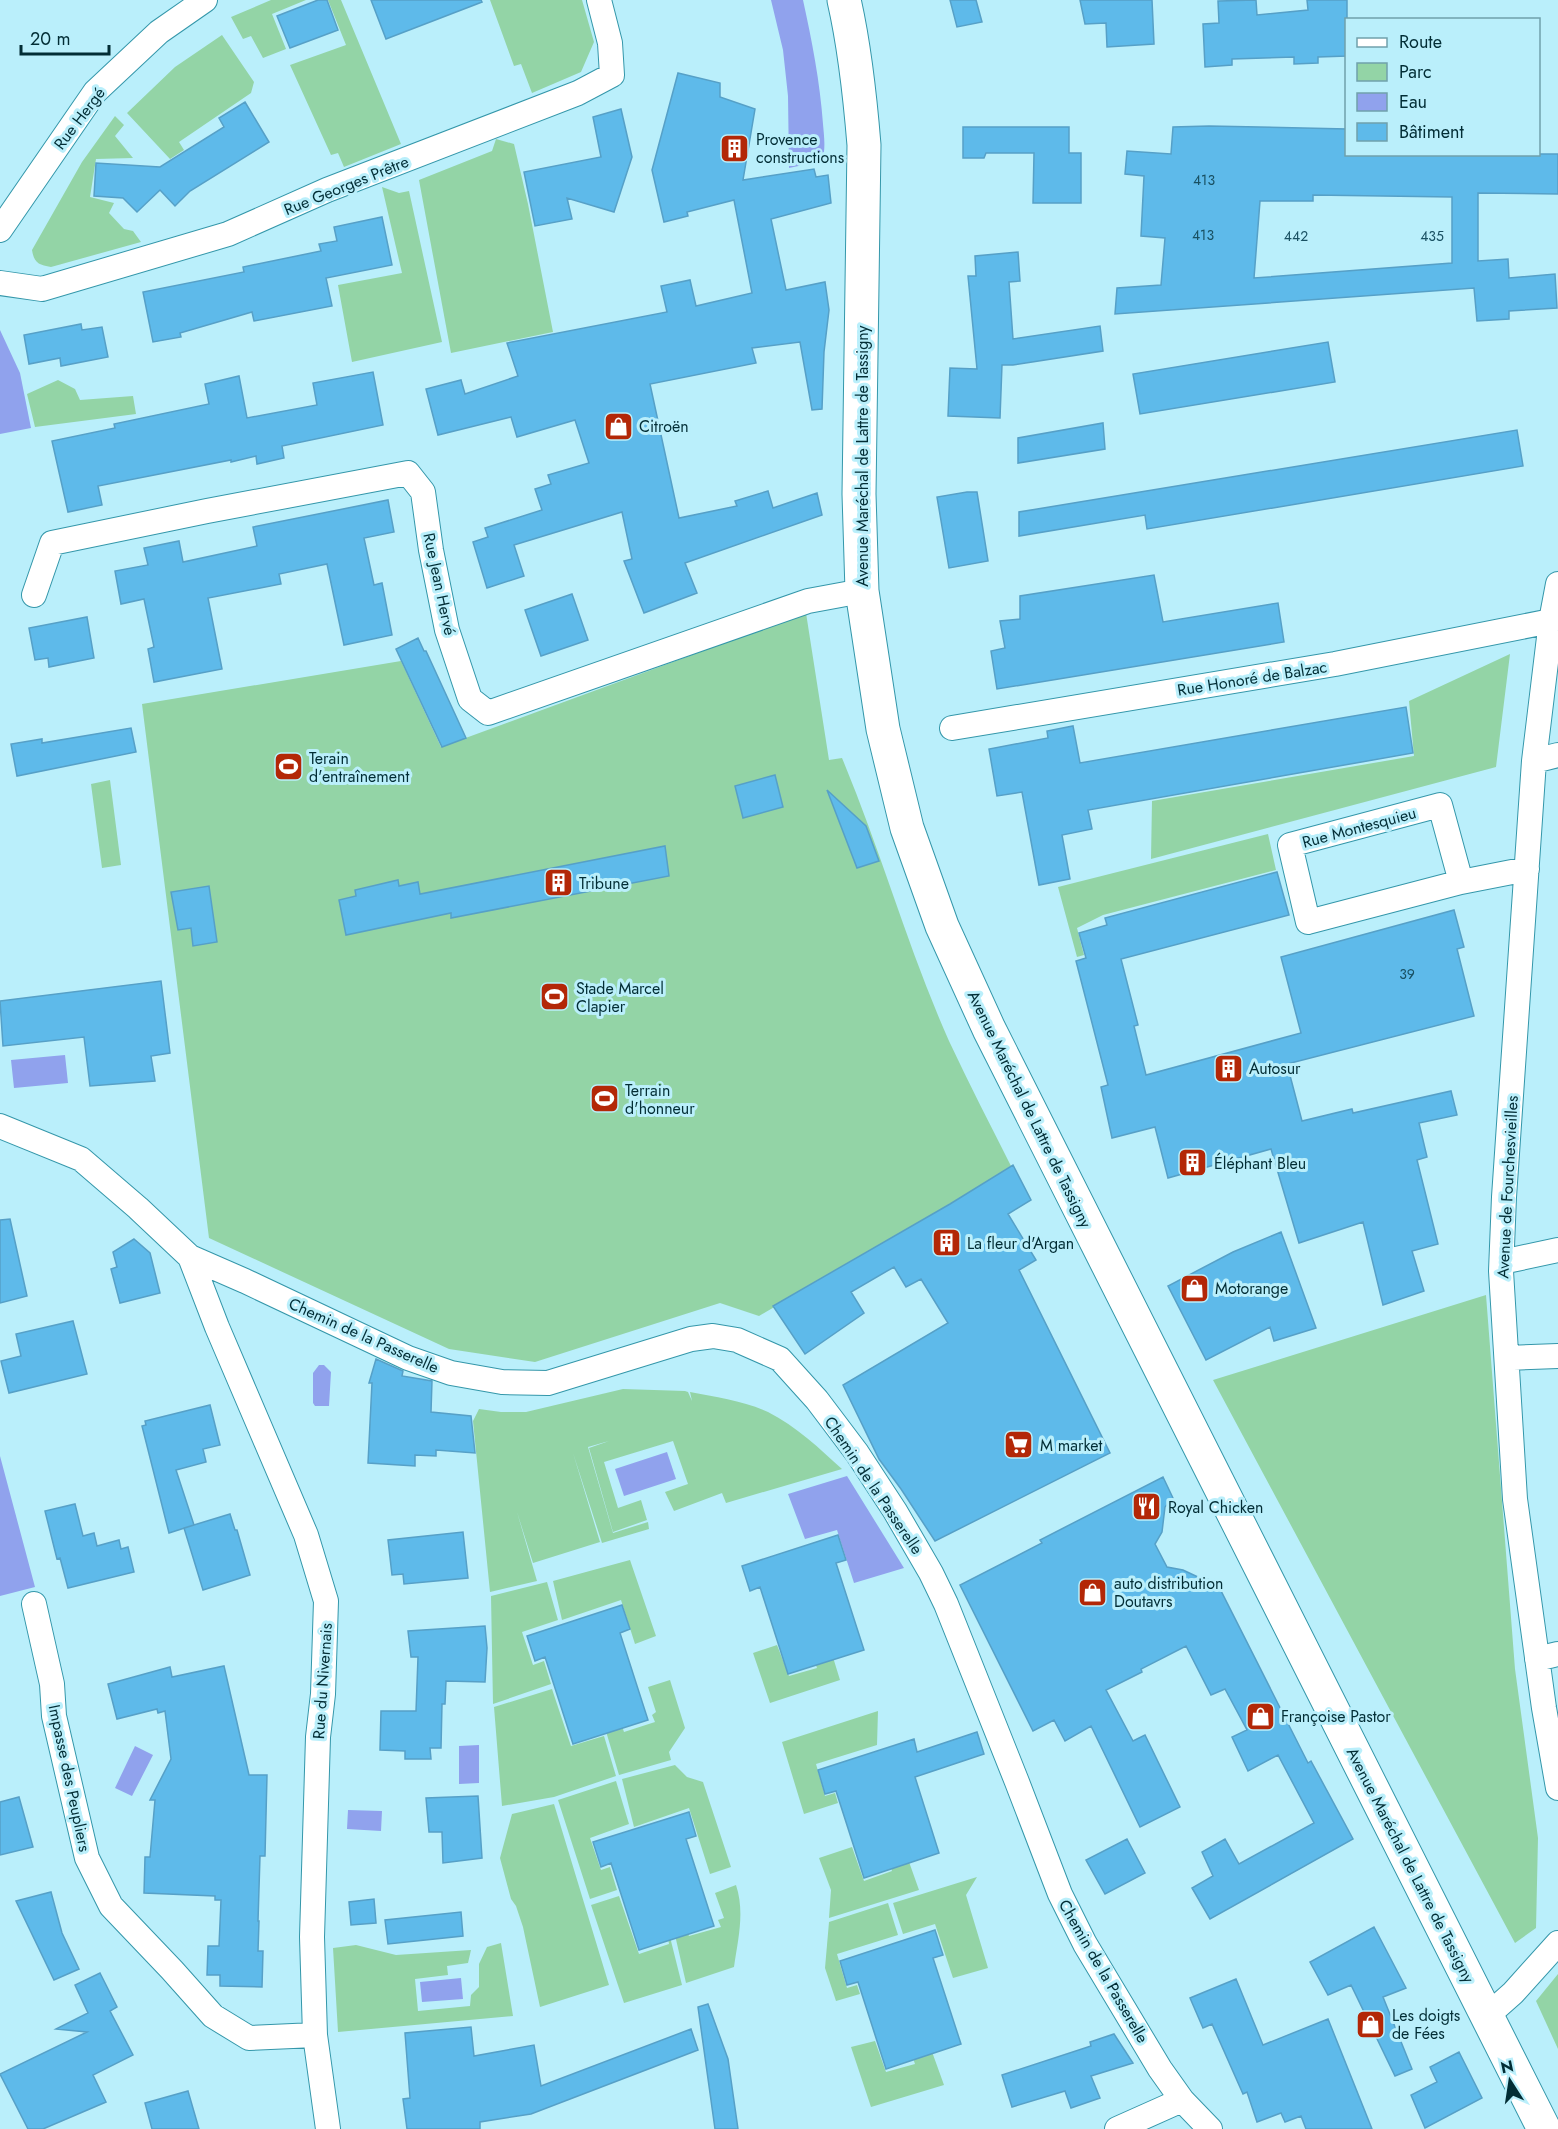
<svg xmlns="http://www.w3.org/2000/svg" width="1558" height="2129" viewBox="0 0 1558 2129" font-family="Jost,sans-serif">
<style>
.green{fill:#93d4a6}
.water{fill:#90a2ed}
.building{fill:#5ebaea;stroke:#56a0c7;stroke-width:1.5;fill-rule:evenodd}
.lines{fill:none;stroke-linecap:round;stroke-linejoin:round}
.street-casing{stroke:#3497aa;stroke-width:26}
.primary-casing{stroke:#3497aa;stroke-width:35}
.street{stroke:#fff;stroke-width:24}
.primary{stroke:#fff;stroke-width:33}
.labels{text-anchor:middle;stroke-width:6;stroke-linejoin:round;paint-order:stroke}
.number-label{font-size:14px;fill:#195062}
.street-label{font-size:16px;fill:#022d35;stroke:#baeffb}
.poi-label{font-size:16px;fill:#022d35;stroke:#baeffb;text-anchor:start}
</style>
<rect width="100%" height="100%" fill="#baeffb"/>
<!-- green -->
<path class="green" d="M271,0H306L272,14L286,49L263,58L251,36L243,39L231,17Z
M328,0H341L401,144L344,167L338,153L331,155L290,65L346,45Z
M490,0H582L594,42L581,72L532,93L521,64L514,66Z
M222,35L254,82L251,93L179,142L184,150L170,159L127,113L175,67Z
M115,116L124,125L115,136L133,158L96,159L90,197L114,203L109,213L124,229L133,231L141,242L51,267C39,265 34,263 32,250L82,162Z
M496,139L514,144L528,204L553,332L451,353L419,180L492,151Z
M382,187L399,193L409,191L442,342L352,362L338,285L402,273Z
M58,380L75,389L80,400L133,396L136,414L35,427L27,394Z
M806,613L829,760L842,758C881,851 908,949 949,1041C969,1084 991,1126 1012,1168L759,1316L720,1303L535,1362L449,1349L209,1238L142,704L401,661L441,747Z
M1510,654L1496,767L1151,859L1152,801L1414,756L1409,701Z
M110,780L121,865L102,868L91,784Z
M1268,834L1276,870L1103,915L1077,928L1084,955L1077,957L1058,887Z
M1486,1295L1515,1669L1538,1838L1536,1928L1515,1943L1213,1380Z
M623,1389L685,1391L688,1392L692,1401L690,1392C716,1397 744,1401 768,1412C796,1426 820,1449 842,1469L726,1503L722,1493L674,1511L665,1492L688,1484L673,1441L604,1462L618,1508L641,1500L647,1520L613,1532L589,1448L609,1441L588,1447L613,1533L648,1522L649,1529L602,1543L573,1453L600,1542L533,1563L517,1512L537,1581L490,1592L473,1421L479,1409L501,1412H526Z
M630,1560L656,1636L635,1644L621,1600L562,1620L553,1581Z
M547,1582L558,1620L522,1632L533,1665L544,1661L551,1684L493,1704L491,1596Z
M777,1645L789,1676L817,1668L814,1660L832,1654L840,1680L770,1703L753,1653Z
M670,1680L685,1728L669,1752L671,1760L619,1775L605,1728L621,1723L624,1732L655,1722L652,1715L656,1712L648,1687Z
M552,1689L571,1746L604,1736L616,1776L554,1797L502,1806L494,1707Z
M878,1711L877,1745L816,1764L825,1796L835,1793L838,1803L804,1814L782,1742Z
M675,1765L687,1777L703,1782L731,1867L710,1874L689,1808L634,1827L622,1779Z
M616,1781L629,1824L590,1838L601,1870L610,1867L617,1890L590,1899L558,1800Z
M554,1804L609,1985L540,2007L523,1927L516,1906L511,1899L500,1858L512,1814Z
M852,1847L864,1881L892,1871L890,1864L908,1859L919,1890L829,1918L831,1890L819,1858Z
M977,1877L966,1895L988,1968L953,1978L935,1924L903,1934L893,1903Z
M736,1885C745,1912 738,1939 734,1967L686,1983L675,1935L687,1931L689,1936L721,1927L718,1920L724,1918L715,1893Z
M619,1896L639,1954L669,1944L668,1938L670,1937L682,1985L624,2003L591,1905Z
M888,1903L898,1935L837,1954L847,1988L857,1985L860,1994L836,2001L825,1968L829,1922Z
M501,1943L513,2016L338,2032L333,1948L356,1945L396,1955L471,1950L468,1963L447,1966L448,1975L415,1979L418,2011L470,2006L471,1995L479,1987V1964L487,1947Z
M1558,1974V2049L1536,2001Z
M875,2041L886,2072L915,2064L912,2055L931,2049L944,2085L871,2107L851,2047Z"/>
<!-- water -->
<path class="water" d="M771,0H803C812,41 820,82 823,124C824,136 826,149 822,161L789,168L788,96L783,50Z
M0,330L20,373L31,428L0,434Z
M65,1055L68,1083L14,1088L11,1060Z
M319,1365H324L331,1372L329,1406H315L313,1403V1373Z
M667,1452L676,1479L624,1496L615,1469Z
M0,1456L35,1587L0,1596Z
M847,1476L904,1568L854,1583L837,1530L805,1539L788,1494Z
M479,1745V1783L459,1784V1746Z
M135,1746L153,1755L132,1796L115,1788Z
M348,1810L382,1811L381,1831L347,1829Z
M461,1978L463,1999L422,2002L420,1982Z"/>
<!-- building -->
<path class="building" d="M318,0H327L338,30L290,48L277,16Z
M371,0H481L482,2L386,39Z
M950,0H976L982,22L957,27Z
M1080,0H1152L1154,44L1107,47L1106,23L1085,24Z
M1256,0L1257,15L1308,10L1307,0H1347V56L1318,57V63L1294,64V57L1232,59V65L1205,67L1203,24L1219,23L1218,1Z
M678,73L720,83V97L755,109L743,180L814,169L816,177L828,175L831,203L771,219L786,290L825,282L829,310L824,352L822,409L812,410L800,342L752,348L756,363L650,384L679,518L737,506L735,501L768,491L773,508L817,493L822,515L685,563L697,593L644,613L624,561L632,559L622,512L514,545L524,576L487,588L473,542L488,537L485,528L542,510L535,489L551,484L548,475L589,463L575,420L517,437L511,417L438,435L426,389L461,380L465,394L518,376L507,343L667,312L661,286L690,280L696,306L752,293L734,200L687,212L688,216L664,222L652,170Z
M245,102L269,142L190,191L175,206L160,190L137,212L123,198L94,196L96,163L160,167L224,127L219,118Z
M621,109L632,157L614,212L567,198L572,219L535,226L524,172L601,157L593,117Z
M1209,126L1347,129V154H1558V194L1478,193V261L1508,259L1509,278L1555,274L1557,308L1509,311V319L1477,321L1474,288L1115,314L1117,288L1161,285L1165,238L1141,236L1144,176L1125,174L1127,151L1171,154L1173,127ZM1313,195L1452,197V263L1254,278L1260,201H1313Z
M963,127H1069V153H1081V203H1033L1034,153H986L984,158H963Z
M382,217L392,265L326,278L332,306L254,321L252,312L180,333L181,337L153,342L143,292L244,272L243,267L321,251L319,244L337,241L334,227Z
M1018,252L1020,281L1009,282L1013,339L1100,326L1103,351L1013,365H1002L1000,418L948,416L950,368L977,369L968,276H976L975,256Z
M81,324L82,330L102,327L108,357L61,366L60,358L29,364L24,335Z
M1328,342L1335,382L1140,414L1133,374Z
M373,372L383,425L282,446L284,458L257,464L256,456L231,462V460L98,486L102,505L68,512L52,441L115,428L114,424L209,404L205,384L239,376L247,418L317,405L313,383Z
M1103,423L1105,449L1018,463V438Z
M1517,430L1523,466L1147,529L1145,515L1019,536V512Z
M967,492H977L988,561L949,568L937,497Z
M388,500L394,532L364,538L374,585L382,583L392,635L344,645L327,564L279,574L281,584L208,598L222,669L154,682L148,649L154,647L144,599L121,604L115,571L148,565L144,548L179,541L183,562L257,546L253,527Z
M1154,575L1163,622L1278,603L1284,642L997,689L991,651L1005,648L1000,621L1020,619V596Z
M572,594L588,640L541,656L525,610Z
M87,617L94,658L49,667L48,658L35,660L29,628Z
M418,638L424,651H426L466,738L442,747L396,649Z
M1406,707L1413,753L1088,810L1092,829L1062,835L1070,879L1039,885L1022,792L997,796L989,749L1048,738L1047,731L1073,726L1080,763Z
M131,728L136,752L17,776L11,744L42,739V743Z
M775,775L783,807L743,818L735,786Z
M827,790L866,826L879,861L857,868Z
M665,846L669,876L451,918V913L346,935L339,900L356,896L355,890L398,880L399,886L418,882L420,894Z
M1277,872L1289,915L1121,959L1138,1025L1134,1026L1146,1075L1301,1033L1281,957L1454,910L1464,947L1457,949L1474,1016L1287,1064L1302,1121L1352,1109L1353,1113L1451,1091L1457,1115L1419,1123L1427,1157L1417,1160L1438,1244L1412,1251L1424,1291L1383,1305L1363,1222L1299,1243L1271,1149L1168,1178L1155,1127L1112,1138L1101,1087L1108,1085L1076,961L1086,958L1079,933L1107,925L1105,918Z
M209,886L217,942L193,946L191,928L178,930L171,892Z
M161,981L170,1053L151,1056L155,1081L90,1086L84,1037L3,1046L0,1001Z
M1013,1165L1031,1200L1008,1214L1036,1260L1019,1270L1110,1453L935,1541L901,1489L879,1459L843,1385L948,1323L921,1279L906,1287L894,1267L851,1292L864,1313L805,1354L773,1306L950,1204Z
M10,1219L27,1296L0,1303V1220Z
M1281,1232L1316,1328L1274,1341L1270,1327L1206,1360L1168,1286L1233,1252Z
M134,1239L150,1253L160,1293L120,1303L111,1269L117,1267L113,1252Z
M73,1321L87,1374L9,1393L1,1361L21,1356L16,1334Z
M376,1359L403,1371L402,1376L432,1381L431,1412L471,1416L475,1453L436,1450V1456L415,1455V1466L368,1463L372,1383H369Z
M210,1405L220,1445L203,1449L206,1462L176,1470L194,1525L169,1533L142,1426L146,1425L145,1421Z
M1163,1477L1173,1498L1165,1507L1162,1532L1155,1544L1167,1567L1183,1570L1200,1578L1216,1581L1308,1763L1311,1761L1353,1839L1210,1919L1192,1888L1213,1876L1202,1852L1225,1839L1239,1864L1314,1823L1278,1755L1248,1771L1232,1737L1247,1730L1225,1689L1211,1695L1186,1646L1141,1669L1142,1672L1106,1690L1133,1741L1145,1735L1180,1807L1140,1827L1091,1726L1065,1741L1054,1720L1033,1731L960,1585L1042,1543L1040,1540Z
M75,1504L83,1536L94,1533L97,1546L119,1540L121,1549L128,1547L134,1572L68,1588L60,1558L57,1559L45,1511Z
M230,1514L235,1530H237L250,1575L203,1590L184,1528Z
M463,1532L468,1578L404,1584L403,1574L392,1575L388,1540Z
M838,1535L846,1560L836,1563L864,1650L788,1674L760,1587L750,1591L742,1566Z
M622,1605L630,1629L620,1633L648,1720L573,1744L545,1657L535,1661L527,1636Z
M485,1626L487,1648L485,1682L446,1681L445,1704H442L441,1748H430L431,1759H405V1751L380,1750L381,1711H416L418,1657H411L408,1631Z
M224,1666L249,1775H267L265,1856H260L258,1921H259L258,1951H263L262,1987L220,1986V1975H207L208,1946H219L221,1900H215V1896L144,1893L145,1857H150L155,1800H150L171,1759L165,1711L158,1713L157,1709L117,1719L108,1684L170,1667L172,1677Z
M977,1732L984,1754L915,1777L939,1853L864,1878L836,1791L825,1794L818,1770L914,1739L917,1752Z
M478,1796L482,1858L443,1863L442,1832H429L426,1798Z
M19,1797L33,1847L0,1855V1802Z
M689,1812L696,1836L686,1839L714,1926L639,1950L611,1863L601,1867L593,1842Z
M1127,1839L1145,1873L1105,1894L1086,1860Z
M51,1892L62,1933L79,1969L54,1980L16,1901Z
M374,1899L376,1923L351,1925L349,1902Z
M461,1912L463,1936L388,1944L385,1920Z
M1374,1927L1406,1988L1383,1997L1412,2069L1395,2076L1351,1985L1328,1995L1310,1962Z
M935,1930L943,1955L933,1958L961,2044L886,2069L858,1982L847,1985L840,1961Z
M100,1973L117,2007L110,2011L133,2055L93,2075L106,2102L43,2129H28L0,2074L87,2032L56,2029L88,2013L75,1985Z
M1236,1979L1263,2045L1328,2019L1372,2129H1306L1301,2116L1285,2122L1281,2113L1257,2122L1247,2092L1243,2094L1212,2024L1203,2028L1190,1998Z
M708,2004L728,2059L738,2129H715L698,2007Z
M471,2027L474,2056L534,2045L541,2086L691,2029L698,2050L531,2114L480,2122V2129H407L403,2099L410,2098L405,2033Z
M1114,2034L1133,2063L1091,2076L1100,2098L1071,2108L1065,2091L1012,2107L1002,2075L1091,2046L1090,2042Z
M1459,2052L1482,2098L1425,2128L1411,2095L1437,2082L1430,2067Z
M188,2091L199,2129H152L145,2103Z"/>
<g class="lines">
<defs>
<path id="street" d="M0,230L95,92L159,32L205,0
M0,283L42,289L228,234L327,190L578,93L612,75L610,43L599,0
M1558,584L1551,621L1534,761L1504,1197L1501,1271L1515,1499L1544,1708L1558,1788
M34,595L52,543L207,511L408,473L423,492L431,550L447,630L470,699L488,713L808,601L862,591
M952,728L1335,664L1551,621
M1534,761L1558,755
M1461,882L1440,805L1290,845L1308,922L1461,882L1527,869
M0,1126L81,1159L138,1208L190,1257L245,1281L408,1358L451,1373L502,1382L548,1383L691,1339L713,1336L737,1340L780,1359L817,1400L857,1453L895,1511L931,1573L946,1604L1017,1782L1060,1894L1085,1944L1160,2069L1182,2100L1210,2129
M190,1257L217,1327L306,1535L326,1601L323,1694L318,1737L312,1937L315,2035L328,2129
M1502,1262L1558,1250
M1507,1358L1558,1356
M34,1604L52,1684L54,1716L87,1858L111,1906L172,1970L213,2016L249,2038L315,2035
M1537,1659L1558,1654
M1487,2016L1513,1993L1558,1943
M1117,2129L1182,2100"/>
<path id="primary" d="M844,0C855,48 860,96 864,145L859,494L862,591L883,729L907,828L942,926L989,1029L1544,2129"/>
</defs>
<!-- street casing -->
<use href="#street" class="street-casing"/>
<!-- primary casing -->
<use href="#primary" class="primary-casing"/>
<!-- street -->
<use href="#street" class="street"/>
<!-- primary -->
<use href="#primary" class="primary"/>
</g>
<!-- icons -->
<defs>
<symbol id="building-square" viewBox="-11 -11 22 22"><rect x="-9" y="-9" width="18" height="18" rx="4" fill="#b32707" stroke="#baeffb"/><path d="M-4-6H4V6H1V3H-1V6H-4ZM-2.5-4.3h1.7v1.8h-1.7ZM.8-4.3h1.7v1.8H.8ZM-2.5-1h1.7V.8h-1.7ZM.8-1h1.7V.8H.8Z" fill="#fff"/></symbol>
<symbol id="shop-square" viewBox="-11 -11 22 22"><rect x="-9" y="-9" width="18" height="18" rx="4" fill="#b32707" stroke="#baeffb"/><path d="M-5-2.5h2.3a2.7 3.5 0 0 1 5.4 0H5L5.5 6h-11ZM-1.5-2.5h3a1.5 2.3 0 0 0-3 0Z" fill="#fff"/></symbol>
<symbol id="stadium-square" viewBox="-11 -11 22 22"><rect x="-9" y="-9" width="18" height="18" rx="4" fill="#b32707" stroke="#baeffb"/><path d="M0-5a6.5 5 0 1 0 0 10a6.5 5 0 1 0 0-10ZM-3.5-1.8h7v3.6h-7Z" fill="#fff"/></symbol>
<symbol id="supermarket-square" viewBox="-11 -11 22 22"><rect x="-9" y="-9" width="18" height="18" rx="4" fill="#b32707" stroke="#baeffb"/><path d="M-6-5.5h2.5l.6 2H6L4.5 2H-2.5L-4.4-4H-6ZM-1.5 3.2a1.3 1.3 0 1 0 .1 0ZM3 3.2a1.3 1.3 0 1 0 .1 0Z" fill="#fff"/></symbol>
<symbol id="restaurant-square" viewBox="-11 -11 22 22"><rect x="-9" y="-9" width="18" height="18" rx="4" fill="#b32707" stroke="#baeffb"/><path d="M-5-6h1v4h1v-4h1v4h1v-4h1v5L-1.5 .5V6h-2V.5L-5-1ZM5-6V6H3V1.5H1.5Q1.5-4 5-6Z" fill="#fff"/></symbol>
</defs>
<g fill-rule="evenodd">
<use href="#building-square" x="718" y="132" width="33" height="33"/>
<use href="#shop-square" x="602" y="410" width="33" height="33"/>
<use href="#stadium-square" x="272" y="750" width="33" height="33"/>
<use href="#building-square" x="542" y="866" width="33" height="33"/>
<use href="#stadium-square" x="538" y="980" width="33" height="33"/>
<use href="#building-square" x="1212" y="1052" width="33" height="33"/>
<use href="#stadium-square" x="588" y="1082" width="33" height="33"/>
<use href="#building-square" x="1176" y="1146" width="33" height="33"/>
<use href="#building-square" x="930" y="1226" width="33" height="33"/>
<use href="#shop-square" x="1178" y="1272" width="33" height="33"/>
<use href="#supermarket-square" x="1002" y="1428" width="33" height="33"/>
<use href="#restaurant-square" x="1130" y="1490" width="33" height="33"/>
<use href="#shop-square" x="1076" y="1576" width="33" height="33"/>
<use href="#shop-square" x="1244" y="1700" width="33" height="33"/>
<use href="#shop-square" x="1354" y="2008" width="33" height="33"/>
</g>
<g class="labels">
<!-- number labels -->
<g class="number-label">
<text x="1204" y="185">413</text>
<text x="1203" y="240">413</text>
<text x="1296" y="241">442</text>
<text x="1432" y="241">435</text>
<text x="1407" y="979">39</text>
</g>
<!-- street labels -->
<g class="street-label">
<text transform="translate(79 118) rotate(-53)" y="6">Rue Hergé</text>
<text transform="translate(346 185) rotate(-22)" y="6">Rue Georges Prêtre</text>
<text transform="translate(862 456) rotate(-90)" y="6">Avenue Maréchal de Lattre de Tassigny</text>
<text transform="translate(440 584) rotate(78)" y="6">Rue Jean Hervé</text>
<text transform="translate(1252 678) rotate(-9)" y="6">Rue Honoré de Balzac</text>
<text transform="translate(1359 827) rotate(-15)" y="6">Rue Montesquieu</text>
<text transform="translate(1030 1109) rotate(64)" y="6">Avenue Maréchal de Lattre de Tassigny</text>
<text transform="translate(1507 1187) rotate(-87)" y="6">Avenue de Fourchesvieilles</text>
<text transform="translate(364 1335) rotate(24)" y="6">Chemin de la Passerelle</text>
<text transform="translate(874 1485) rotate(56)" y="6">Chemin de la Passerelle</text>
<text transform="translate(322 1681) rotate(-86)" y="6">Rue du Nivernais</text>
<text transform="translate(70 1778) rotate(78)" y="6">Impasse des Peupliers</text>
<text transform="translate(1411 1865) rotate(63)" y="6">Avenue Maréchal de Lattre de Tassigny</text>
<text transform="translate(1104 1971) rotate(60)" y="6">Chemin de la Passerelle</text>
</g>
<!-- poi labels -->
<g class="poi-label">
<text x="756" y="145">Provence<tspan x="756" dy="18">constructions</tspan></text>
<text x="639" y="432">Citroën</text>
<text x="309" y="764">Terain<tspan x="309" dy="18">d'entraînement</tspan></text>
<text x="579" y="889">Tribune</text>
<text x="576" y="994">Stade Marcel<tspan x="576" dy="18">Clapier</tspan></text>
<text x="1249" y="1074">Autosur</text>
<text x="625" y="1096">Terrain<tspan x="625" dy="18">d'honneur</tspan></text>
<text x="1214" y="1169">Éléphant Bleu</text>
<text x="967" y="1249">La fleur d'Argan</text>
<text x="1215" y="1294">Motorange</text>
<text x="1040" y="1451">M market</text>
<text x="1168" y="1513">Royal Chicken</text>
<text x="1114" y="1589">auto distribution<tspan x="1114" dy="18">Doutavrs</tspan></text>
<text x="1281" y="1722">Françoise Pastor</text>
<text x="1392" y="2021">Les doigts<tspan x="1392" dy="18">de Fées</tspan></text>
</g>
</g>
<!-- legend -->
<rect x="1345" y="18" width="195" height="138" fill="#baeffb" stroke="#70a1ac" stroke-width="1.5"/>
<rect x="1357" y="38" width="30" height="9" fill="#ffffff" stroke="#70a1ac" stroke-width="1.5"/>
<text x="1399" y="48" font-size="18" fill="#022d35">Route</text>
<rect x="1357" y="63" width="30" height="18" fill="#93d4a6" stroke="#70a1ac" stroke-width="1.5"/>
<text x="1399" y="78" font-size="18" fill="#022d35">Parc</text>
<rect x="1357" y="93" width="30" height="18" fill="#90a2ed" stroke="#70a1ac" stroke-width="1.5"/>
<text x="1399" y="108" font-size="18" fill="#022d35">Eau</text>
<rect x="1357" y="123" width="30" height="18" fill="#5ebaea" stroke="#70a1ac" stroke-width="1.5"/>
<text x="1399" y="138" font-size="18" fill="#022d35">Bâtiment</text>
<!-- north arrow -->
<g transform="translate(1510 2081) rotate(348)" stroke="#baeffb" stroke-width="4.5" paint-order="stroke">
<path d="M0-4.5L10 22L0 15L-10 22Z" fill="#022d35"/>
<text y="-9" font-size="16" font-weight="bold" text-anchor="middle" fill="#022d35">N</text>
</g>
<!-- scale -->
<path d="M21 45v9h88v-9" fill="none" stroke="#022d35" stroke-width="3"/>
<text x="30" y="45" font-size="18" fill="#022d35" stroke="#baeffb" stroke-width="4.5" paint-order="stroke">20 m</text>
</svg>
